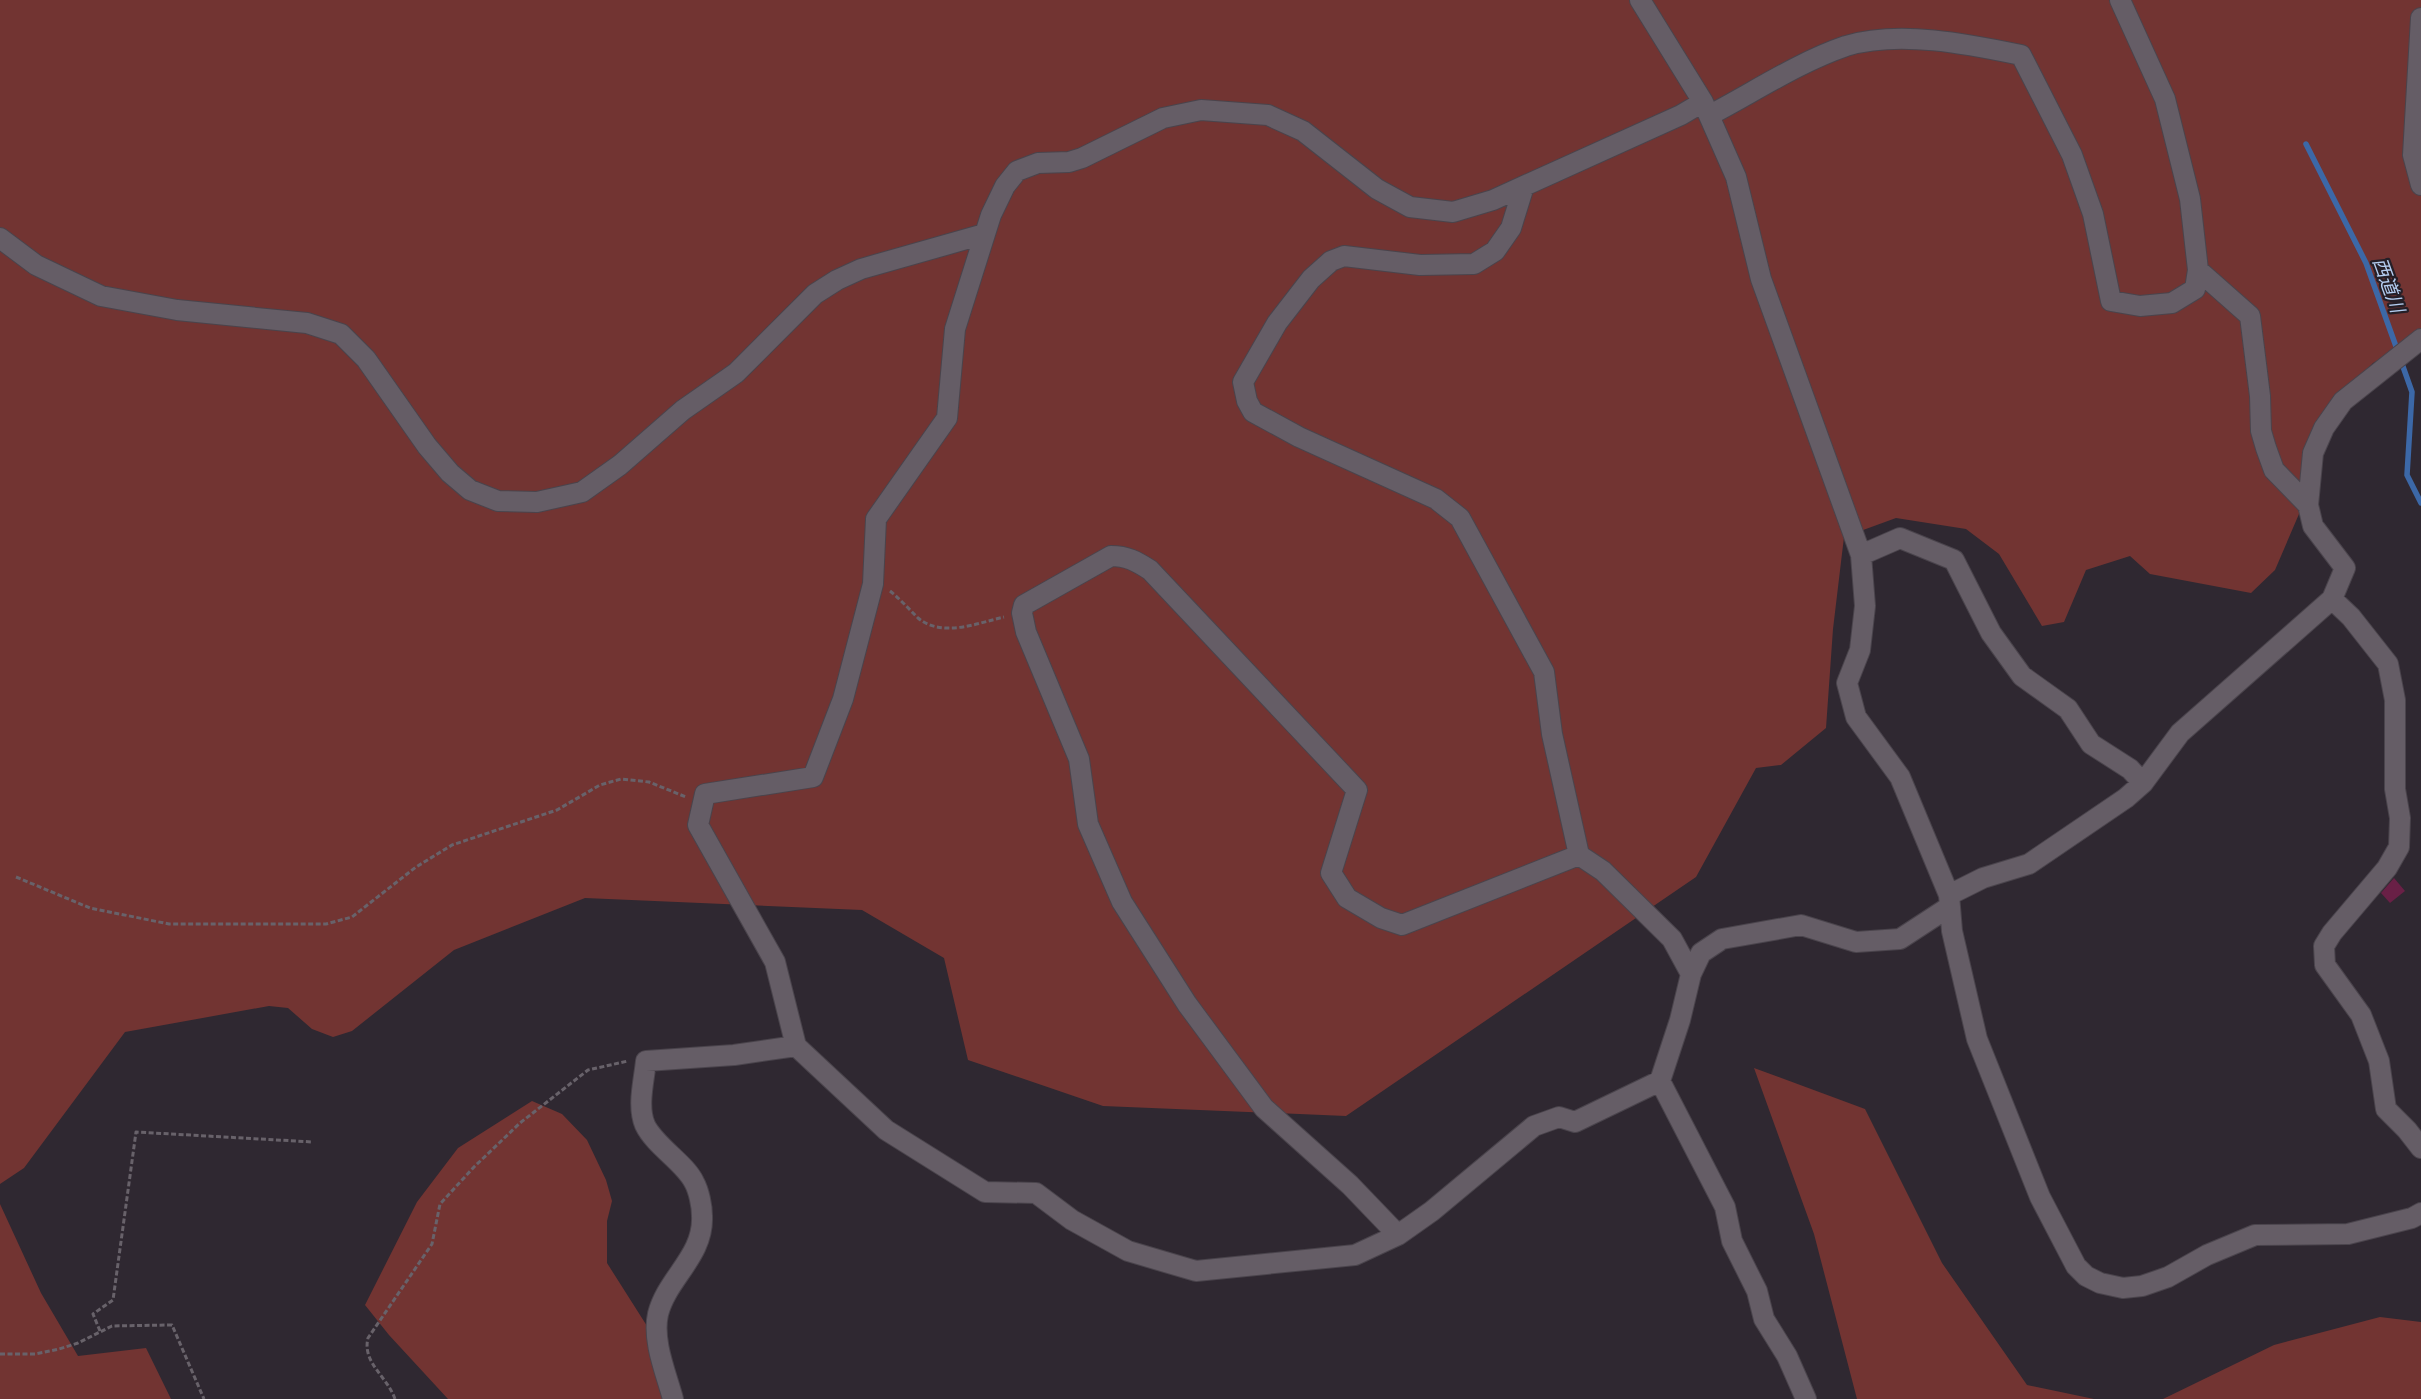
<svg xmlns="http://www.w3.org/2000/svg" width="2421" height="1399" viewBox="0 0 2421 1399" font-family="Lato,'Noto Sans JP',sans-serif">
<style>
.green{fill:#723432}
.lines{fill:none;stroke-linecap:round;stroke-linejoin:round}
.stream{stroke:#3c68a7;stroke-width:5.5}
.building{fill:#692046}
.minor-casing{stroke:#4a444c;stroke-width:22}
.path{stroke:#68626a;stroke-width:3;stroke-dasharray:5 2.5;stroke-linecap:butt}
.minor{stroke:#655d66;stroke-width:20}
.labels{text-anchor:middle;stroke-width:4.5;stroke-linejoin:round;paint-order:stroke}
.water-label{font-size:19px;font-style:italic;fill:#b4cdf0;stroke:#251f27}
</style>
<rect width="100%" height="100%" fill="#2f2831"/>
<!-- green -->
<path class="green" d="M0,0H2421V336L2373,363L2330,407L2303,457L2302,507L2275,570L2251,593L2150,574L2130,556L2086,570L2064,622L2042,626L1999,554L1966,529L1896,518L1844,537L1833,629L1826,728L1781,765L1756,768L1696,877L1346,1116L1103,1106L968,1060L944,958L862,910L585,898L454,950L352,1031L333,1037L312,1029L288,1008L269,1006L125,1032L24,1168L0,1184Z
M1754,1068L1865,1109L1942,1263L2027,1385L2094,1399H1857L1814,1234Z
M532,1101L562,1114L587,1140L606,1180L612,1201L607,1221V1263L647,1326L668,1399H448L389,1335L365,1305L417,1202L458,1148Z
M0,1204L41,1293L78,1356L146,1348L171,1399H0Z
M2380,1317L2421,1322V1399H2163L2274,1345Z"/>
<g class="lines">
<!-- stream -->
<path class="stream" d="M2306,144L2366,263L2398,352
M2401,361L2412,392L2407,475L2421,503"/>
</g>
<!-- building -->
<path class="building" d="M2394,878L2405,891L2390,903L2381,893Z"/>
<g class="lines">
<defs>
<path id="minor" d="M1640,0L1703,102L1736,177L1761,279L1861,555L1865,606L1860,650L1847,683L1856,717L1900,777L1949,895L1952,931L1977,1039L2040,1197L2076,1266L2086,1276L2100,1283L2123,1288L2142,1286L2168,1277L2207,1255L2255,1235L2348,1234L2412,1218L2421,1213
M2120,0L2165,99L2190,199L2198,270L2250,316L2260,396L2261,431L2266,448L2274,470L2308,505
M2421,18L2413,155L2421,185
M1710,115C1754,92 1799,62 1846,46C1899,30 1968,44 2021,55L2072,155L2093,214L2111,301L2140,306L2172,303L2195,289L2198,270
M1524,186L1511,228L1495,251L1474,264L1420,265L1344,256L1331,261L1311,279L1277,323L1243,382L1247,401L1253,412L1299,437L1436,499L1460,518L1544,672L1552,734L1579,855L1603,871L1672,939L1691,974
M0,238L36,265L101,296L177,310L307,323L341,334L366,359L427,446L450,473L470,490L498,501L537,502L582,492L620,465L683,410L736,373L815,294L837,280L861,269L984,234
M1861,555L1900,538L1954,560L1991,633L2022,676L2068,709L2091,744L2130,769L2143,783
M2332,599L2351,617L2388,664L2395,700V789L2400,818L2399,847L2387,868L2332,933L2324,946L2325,965L2361,1015L2379,1061L2386,1109L2407,1130L2421,1148
M1949,895L1983,878L2029,864L2126,798L2143,783L2180,733L2332,599L2345,568L2313,526L2308,505L2313,453L2324,428L2343,401L2421,339
M1660,1081L1575,1122L1559,1117L1534,1126L1432,1211L1398,1235L1355,1255L1196,1271L1128,1251L1072,1220L1036,1193L985,1192L886,1130L796,1046L775,962L698,825L705,794L813,777L843,699L873,584L876,519L947,418L955,329L991,215L1005,186L1017,171L1038,163L1069,162L1082,158L1163,118L1201,110L1268,115L1303,131L1377,189L1410,207L1453,212L1493,200L1681,115L1703,102
M1398,1235L1350,1185L1264,1108L1187,1004L1122,902L1088,824L1079,759L1026,632L1022,613L1024,605L1111,556C1127,556 1136,561 1150,570L1357,790L1331,873L1347,898L1381,918L1402,925L1579,855
M673,1399C666,1373 652,1341 658,1314C667,1278 704,1256 702,1216C702,1206 699,1191 694,1182C685,1163 655,1146 645,1125C637,1106 644,1081 646,1061L734,1055L796,1046
M1806,1399L1787,1356L1764,1319L1757,1291L1732,1241L1725,1207L1660,1081L1680,1020L1691,974L1701,953L1722,939L1801,925L1856,942L1900,939L1949,907"/>
</defs>
<!-- minor casing -->
<use href="#minor" class="minor-casing"/>
<!-- path -->
<path class="path" d="M890,591C900,599 909,609 918,618C942,638 978,623 1004,617
M16,877L90,908L169,924H326L352,917L416,867L452,845L557,810L600,785L621,779L649,782L686,797
M100,1331L93,1314L113,1300L136,1132L313,1142
M0,1354H35L59,1349L78,1343L112,1326L172,1325L204,1399
M395,1399C387,1376 362,1363 368,1338L432,1244L440,1204L474,1167L520,1123L588,1070L628,1061"/>
<!-- minor -->
<use href="#minor" class="minor"/>
</g>
<g class="labels">
<!-- water labels -->
<g class="water-label">
<text transform="translate(2389 285) rotate(70)" y="7">西道川</text>
</g>
</g>
</svg>
